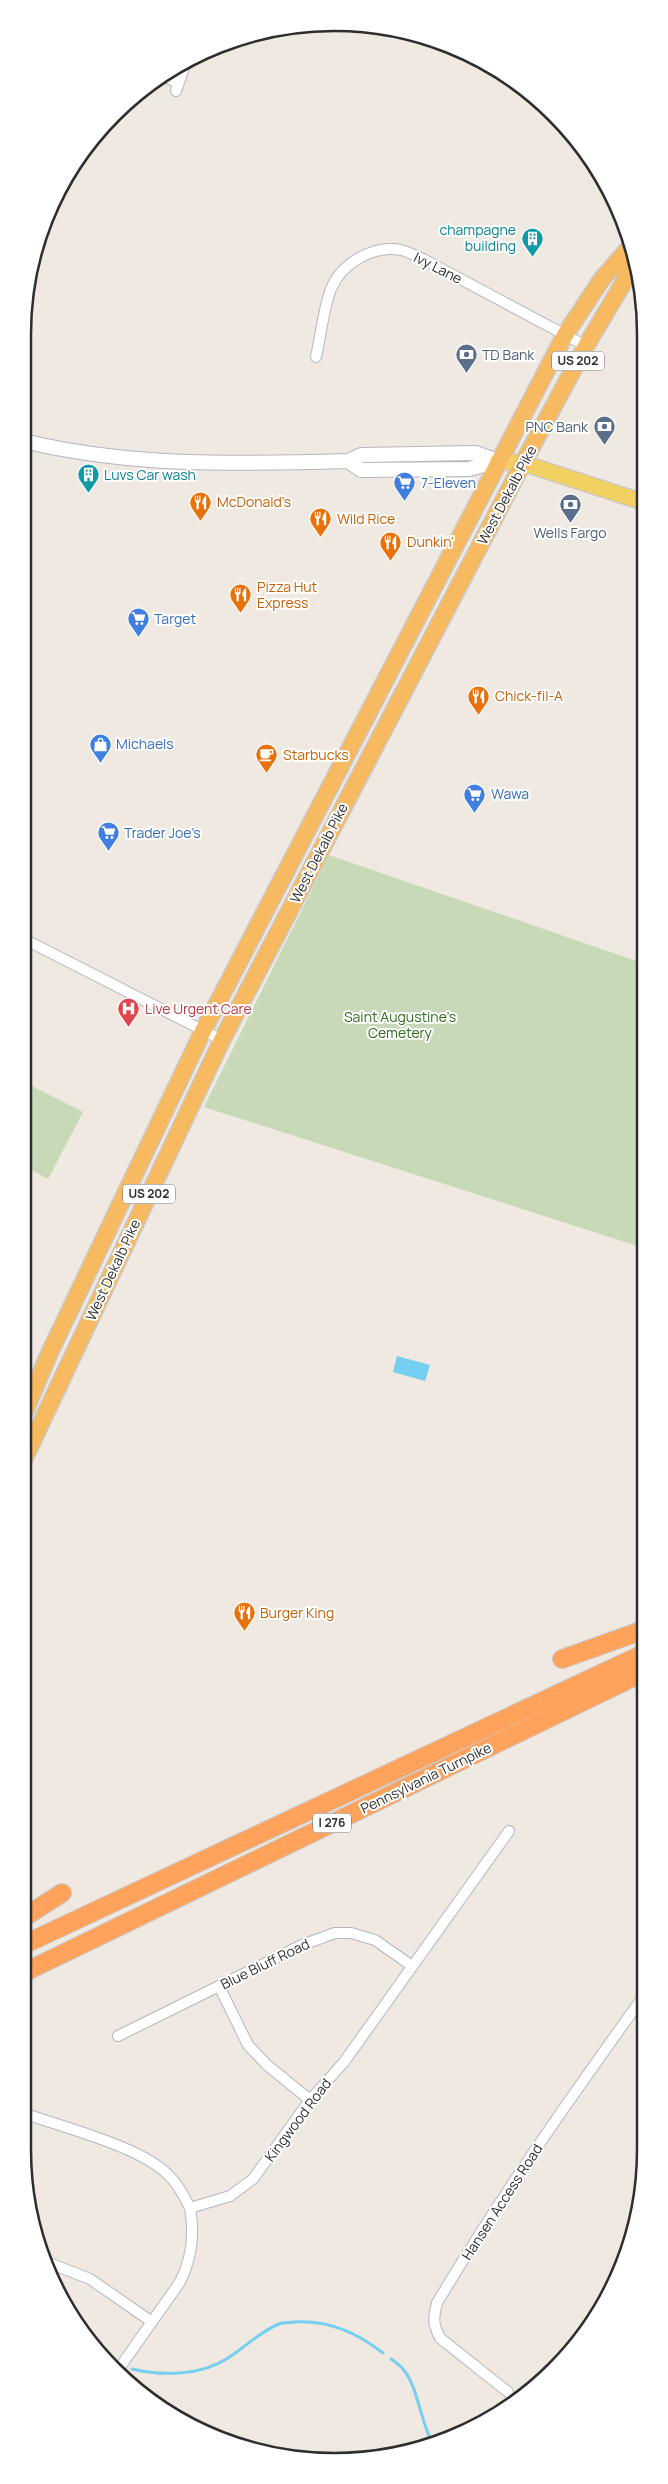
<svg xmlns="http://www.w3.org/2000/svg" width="668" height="2484" viewBox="0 0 668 2484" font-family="Manrope,sans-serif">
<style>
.cemetery{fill:#c8d9b8}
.water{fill:#75cff0}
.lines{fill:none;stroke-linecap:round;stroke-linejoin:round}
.stream{stroke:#75cff0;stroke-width:3}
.minor-casing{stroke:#b4b7c1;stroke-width:12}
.secondary-casing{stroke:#b4b7c1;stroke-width:16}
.primary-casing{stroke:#c9c9c9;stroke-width:18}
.trunk-casing{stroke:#c9c9c9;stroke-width:19}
.motorway-casing{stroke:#c9c9c9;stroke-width:20}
.minor{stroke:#fff;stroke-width:10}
.secondary{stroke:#fff;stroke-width:14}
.primary{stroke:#f2d163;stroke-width:15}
.trunk{stroke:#f8ba60;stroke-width:16}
.motorway{stroke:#ffa35c;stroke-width:18}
.labels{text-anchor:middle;stroke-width:4;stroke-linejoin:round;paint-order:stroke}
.shield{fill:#fff;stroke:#6d6d6d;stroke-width:1}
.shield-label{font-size:12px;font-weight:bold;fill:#2e2e2e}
.culture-label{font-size:14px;fill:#0d838f;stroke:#fff;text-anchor:end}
.street-label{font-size:14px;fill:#2e2e2e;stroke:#fff}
.service-label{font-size:14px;fill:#4e5e75;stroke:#fff;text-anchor:start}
.shop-label{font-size:14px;fill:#366cbe;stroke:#fff;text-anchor:start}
.food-label{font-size:14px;fill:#c56008;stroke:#fff;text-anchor:start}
.health-label{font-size:14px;fill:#be3a42;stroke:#fff;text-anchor:start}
.park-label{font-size:14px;fill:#2c6e1b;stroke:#fff}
.rim{fill:none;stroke:#2e2e2e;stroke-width:2.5}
</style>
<rect width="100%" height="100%" fill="#efe9e1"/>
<!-- cemetery -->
<path class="cemetery" d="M329,855L642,963L641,1247L204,1107Z
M26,1083L83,1112L48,1179L26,1167Z"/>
<!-- water -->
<path class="water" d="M397,1356L430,1365L425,1381L393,1372Z"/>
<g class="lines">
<!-- stream -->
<path class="stream" d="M391,2359C395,2362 400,2365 403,2369C418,2387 420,2420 432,2442
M111,2364H112
M132,2369C162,2376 201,2376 228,2358C245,2347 261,2331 279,2324C284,2322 290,2323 294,2322C328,2320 356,2332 383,2353"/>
<defs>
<path id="minor" d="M161,75L178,83
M176,91L185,65
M316,357C321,335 323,310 331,289C342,262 374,245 401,250C409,252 416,256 423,259L586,346
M26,940L222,1040
M219,1986L248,2045L267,2065L310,2100
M118,2036L302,1945L335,1933H351L375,1940L412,1966
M23,2113C62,2127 134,2145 164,2171C176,2181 183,2194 190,2208
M44,2261L90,2279L152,2322
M118,2370L180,2282C192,2258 195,2235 190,2208L230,2196L253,2179L310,2100L344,2062L509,1831
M508,2392L440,2338C433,2325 433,2318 437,2303C499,2199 569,2100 640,2001"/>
<path id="secondary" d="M28,442C133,467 241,464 348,461L361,455L476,453L498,461
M348,461L361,470L469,469L498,461"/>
<path id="primary" d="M498,461L523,463L643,502"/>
<path id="trunk" d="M25,1411L50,1352L203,1031L565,335L602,279L629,248
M25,1457L222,1040L523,463L586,346L624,282L632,259"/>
<path id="motorway" d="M562,1659L641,1631
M23,1918L62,1893
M23,1945L641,1655
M23,1973L640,1674"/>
</defs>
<!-- minor casing -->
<use href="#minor" class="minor-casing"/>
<!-- secondary casing -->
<use href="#secondary" class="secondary-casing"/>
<!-- primary casing -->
<use href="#primary" class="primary-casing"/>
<!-- trunk casing -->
<use href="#trunk" class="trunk-casing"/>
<!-- motorway casing -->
<use href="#motorway" class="motorway-casing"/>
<!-- minor -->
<use href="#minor" class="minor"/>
<!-- secondary -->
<use href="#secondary" class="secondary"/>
<!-- primary -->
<use href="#primary" class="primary"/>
<!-- trunk -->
<use href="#trunk" class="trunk"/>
<!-- motorway -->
<use href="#motorway" class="motorway"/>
</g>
<!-- icons -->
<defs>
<symbol id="building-pin" viewBox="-11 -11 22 30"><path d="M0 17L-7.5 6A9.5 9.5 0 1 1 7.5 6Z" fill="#0f9aa8" stroke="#fff"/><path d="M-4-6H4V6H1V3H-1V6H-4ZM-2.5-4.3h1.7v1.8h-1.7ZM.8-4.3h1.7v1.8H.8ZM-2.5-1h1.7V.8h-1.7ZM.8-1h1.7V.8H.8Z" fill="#fff"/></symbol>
<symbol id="bank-pin" viewBox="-11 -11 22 30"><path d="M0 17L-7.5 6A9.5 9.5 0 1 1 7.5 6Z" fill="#5c6f8a" stroke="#fff"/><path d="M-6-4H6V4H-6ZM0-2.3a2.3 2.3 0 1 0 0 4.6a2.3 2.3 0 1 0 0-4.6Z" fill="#fff"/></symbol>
<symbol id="supermarket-pin" viewBox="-11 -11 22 30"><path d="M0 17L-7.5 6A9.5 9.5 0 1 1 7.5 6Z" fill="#3f7fe0" stroke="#fff"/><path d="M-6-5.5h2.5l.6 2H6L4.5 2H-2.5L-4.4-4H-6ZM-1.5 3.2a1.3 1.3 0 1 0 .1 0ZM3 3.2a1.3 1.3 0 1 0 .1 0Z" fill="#fff"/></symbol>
<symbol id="restaurant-pin" viewBox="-11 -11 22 30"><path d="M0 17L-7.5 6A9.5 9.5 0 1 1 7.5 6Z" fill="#e8710a" stroke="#fff"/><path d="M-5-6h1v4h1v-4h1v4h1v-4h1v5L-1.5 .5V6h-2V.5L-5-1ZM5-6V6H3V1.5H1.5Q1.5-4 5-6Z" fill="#fff"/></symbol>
<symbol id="shop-pin" viewBox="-11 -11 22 30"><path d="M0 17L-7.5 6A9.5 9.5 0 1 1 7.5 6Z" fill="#3f7fe0" stroke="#fff"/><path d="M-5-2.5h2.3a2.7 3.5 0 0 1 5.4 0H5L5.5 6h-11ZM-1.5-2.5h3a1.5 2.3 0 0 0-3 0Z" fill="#fff"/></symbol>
<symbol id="cafe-pin" viewBox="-11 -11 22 30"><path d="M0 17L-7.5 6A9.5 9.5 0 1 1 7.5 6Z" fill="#e8710a" stroke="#fff"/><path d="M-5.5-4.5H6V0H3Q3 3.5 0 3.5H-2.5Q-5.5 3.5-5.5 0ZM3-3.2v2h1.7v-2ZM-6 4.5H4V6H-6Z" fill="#fff"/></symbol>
<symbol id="hospital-pin" viewBox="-11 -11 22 30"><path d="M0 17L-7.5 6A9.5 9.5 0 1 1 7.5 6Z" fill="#e0444e" stroke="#fff"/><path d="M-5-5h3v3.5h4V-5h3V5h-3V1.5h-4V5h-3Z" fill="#fff"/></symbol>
</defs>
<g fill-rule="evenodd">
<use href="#building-pin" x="520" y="226" width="25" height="34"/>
<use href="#bank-pin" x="454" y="342" width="25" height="34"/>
<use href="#bank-pin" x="592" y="414" width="25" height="34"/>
<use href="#building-pin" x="76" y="462" width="25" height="34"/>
<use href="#supermarket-pin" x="392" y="470" width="25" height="34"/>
<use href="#restaurant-pin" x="188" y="490" width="25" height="34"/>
<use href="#bank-pin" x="558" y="492" width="25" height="34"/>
<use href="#restaurant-pin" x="308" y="506" width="25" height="34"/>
<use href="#restaurant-pin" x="378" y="530" width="25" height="34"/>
<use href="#restaurant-pin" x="228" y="582" width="25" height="34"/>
<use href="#supermarket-pin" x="126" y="606" width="25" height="34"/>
<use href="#restaurant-pin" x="466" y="684" width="25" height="34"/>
<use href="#shop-pin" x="88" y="732" width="25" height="34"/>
<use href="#cafe-pin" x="254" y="742" width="25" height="34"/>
<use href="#supermarket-pin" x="462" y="782" width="25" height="34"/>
<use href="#supermarket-pin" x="96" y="820" width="25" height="34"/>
<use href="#hospital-pin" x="116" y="996" width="25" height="34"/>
<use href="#restaurant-pin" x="232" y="1600" width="25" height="34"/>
</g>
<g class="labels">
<!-- shield labels -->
<g class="shield">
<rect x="552" y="351.5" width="52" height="19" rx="4"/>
<rect x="123" y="1184.5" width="52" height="19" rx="4"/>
<rect x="313" y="1813.5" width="38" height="19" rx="4"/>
</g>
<g class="shield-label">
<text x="578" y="365">US 202</text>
<text x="149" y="1198">US 202</text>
<text x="332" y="1827">I 276</text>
</g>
<!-- culture labels -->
<g class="culture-label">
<text x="516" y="235">champagne<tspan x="516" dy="16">building</tspan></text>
<text x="104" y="480" text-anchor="start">Luvs Car wash</text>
</g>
<!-- street labels -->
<g class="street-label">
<text transform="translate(438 268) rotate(27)" y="5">Ivy Lane</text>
<text transform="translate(507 495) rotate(-62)" y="5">West Dekalb Pike</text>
<text transform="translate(319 853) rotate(-63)" y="5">West Dekalb Pike</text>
<text transform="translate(113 1270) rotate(-65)" y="5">West Dekalb Pike</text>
<text transform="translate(426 1778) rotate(-26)" y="5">Pennsylvania Turnpike</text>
<text transform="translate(265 1964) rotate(-26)" y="5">Blue Bluff Road</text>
<text transform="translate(298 2120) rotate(-53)" y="5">Kingwood Road</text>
<text transform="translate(502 2202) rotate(-57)" y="5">Hansen Access Road</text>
</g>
<!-- service labels -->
<g class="service-label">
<text x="482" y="360">TD Bank</text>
<text x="588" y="432" text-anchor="end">PNC Bank</text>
<text x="570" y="538" text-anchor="middle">Wells Fargo</text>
</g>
<!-- shop labels -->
<g class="shop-label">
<text x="421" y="488">7-Eleven</text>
<text x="154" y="624">Target</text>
<text x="116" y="749">Michaels</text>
<text x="491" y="799">Wawa</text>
<text x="124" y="838">Trader Joe's</text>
</g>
<!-- food labels -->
<g class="food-label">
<text x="217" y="507">McDonald's</text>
<text x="337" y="524">Wild Rice</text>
<text x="407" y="547">Dunkin'</text>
<text x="257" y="592">Pizza Hut<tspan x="257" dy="16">Express</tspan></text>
<text x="495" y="701">Chick-fil-A</text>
<text x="283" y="760">Starbucks</text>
<text x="260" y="1618">Burger King</text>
</g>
<!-- health labels -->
<g class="health-label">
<text x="145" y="1014">Live Urgent Care</text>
</g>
<!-- park labels -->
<g class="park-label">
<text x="400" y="1022">Saint Augustine's<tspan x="400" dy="16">Cemetery</tspan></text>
</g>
</g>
<!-- crop -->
<path d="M0 0H668V2484H0ZM334 31H334A303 303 0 0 1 637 334V2150A303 303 0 0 1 334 2453H334A303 303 0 0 1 31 2150V334A303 303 0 0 1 334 31Z" fill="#fff" fill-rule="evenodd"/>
<path class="rim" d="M334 31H334A303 303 0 0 1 637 334V2150A303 303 0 0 1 334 2453H334A303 303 0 0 1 31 2150V334A303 303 0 0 1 334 31Z"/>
</svg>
